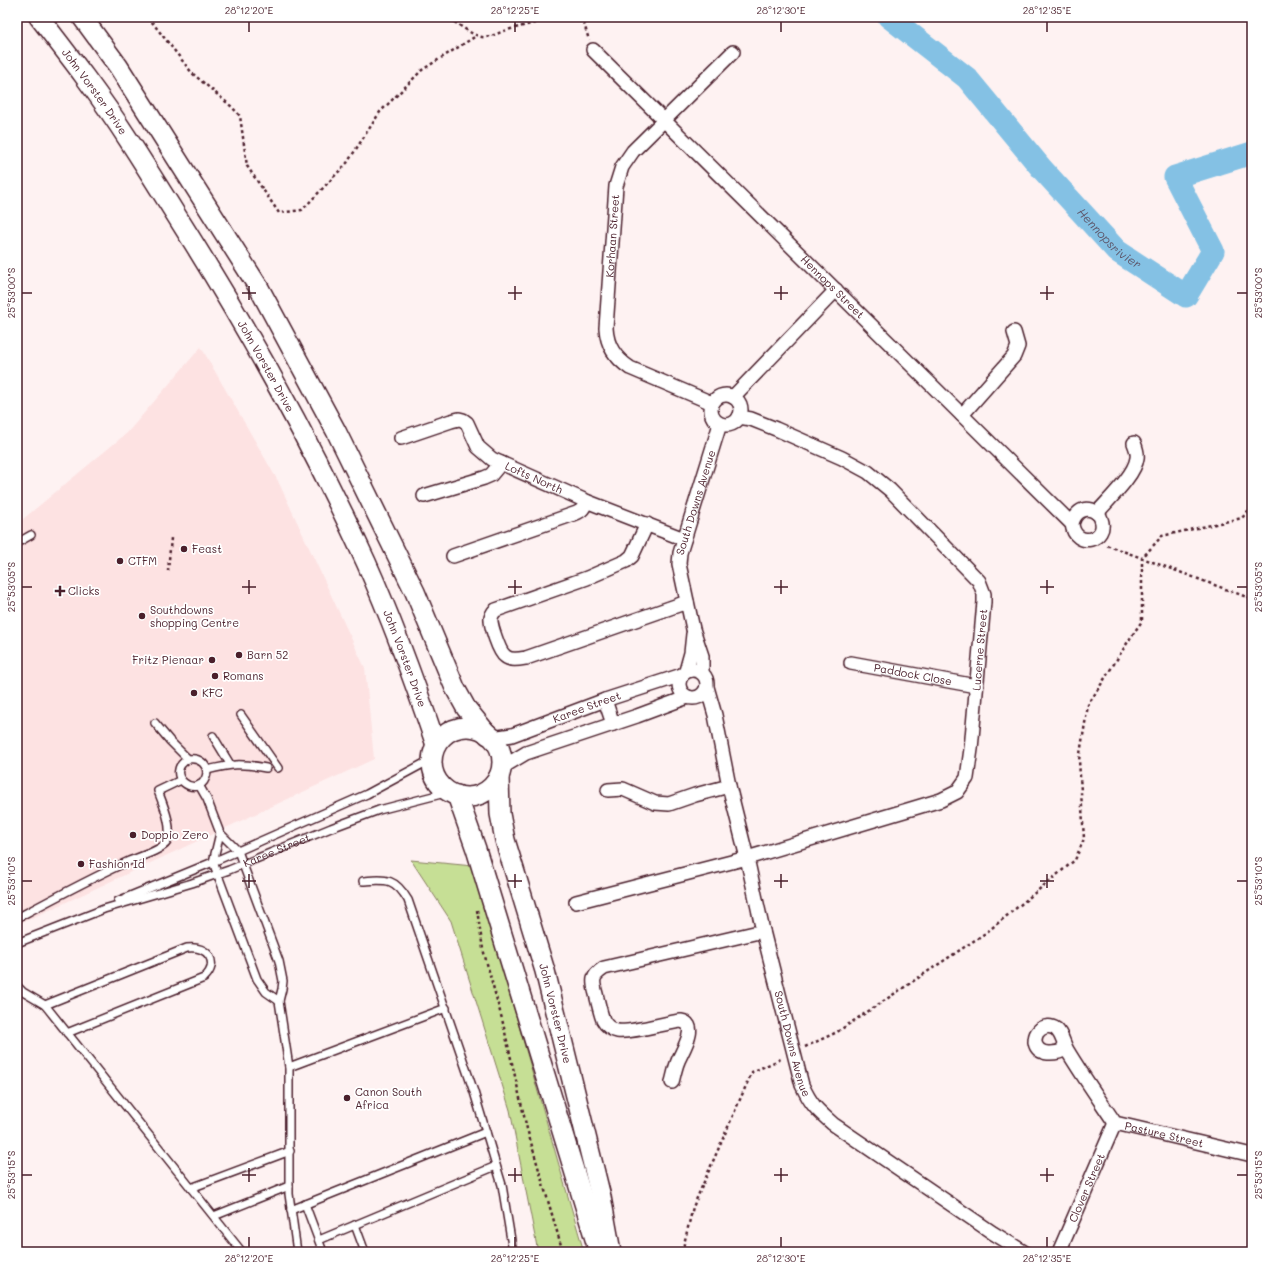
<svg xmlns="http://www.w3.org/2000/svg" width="1269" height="1269" viewBox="0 0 1269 1269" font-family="Mali,sans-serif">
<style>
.built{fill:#fde2e2}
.green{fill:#c6df95;stroke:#887f60}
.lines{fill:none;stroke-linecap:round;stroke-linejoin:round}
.river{stroke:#84c1e4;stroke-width:23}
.lane-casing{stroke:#4a1f2b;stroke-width:10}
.street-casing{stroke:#4a1f2b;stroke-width:16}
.secondary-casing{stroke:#4a1f2b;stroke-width:22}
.path{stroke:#4a1f2b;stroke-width:2.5;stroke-dasharray:3 3;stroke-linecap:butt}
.lane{stroke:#fff;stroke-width:7}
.street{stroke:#fff;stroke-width:13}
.secondary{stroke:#fff;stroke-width:19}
.ticks{fill:none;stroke:#4a1f2b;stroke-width:1.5}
.poi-dot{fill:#4a1f2b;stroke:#fff;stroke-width:1.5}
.labels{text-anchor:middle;stroke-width:3.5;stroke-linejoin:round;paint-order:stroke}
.street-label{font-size:11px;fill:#4a1f2b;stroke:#fff}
.poi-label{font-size:11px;fill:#4a1f2b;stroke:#fff;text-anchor:start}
.water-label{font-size:12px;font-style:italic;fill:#5e586c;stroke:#fff}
.neatline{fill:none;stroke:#4a1f2b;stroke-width:1.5}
.ticks-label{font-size:10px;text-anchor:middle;fill:#4a1f2b}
</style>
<rect width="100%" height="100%" fill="#fef2f2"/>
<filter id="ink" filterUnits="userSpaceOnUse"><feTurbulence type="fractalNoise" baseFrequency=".025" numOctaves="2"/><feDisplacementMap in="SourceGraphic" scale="8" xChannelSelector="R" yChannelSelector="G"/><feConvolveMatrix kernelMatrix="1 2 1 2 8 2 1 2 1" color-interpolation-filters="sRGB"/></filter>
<g filter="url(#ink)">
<!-- built -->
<path class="built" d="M201,347L278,481L365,668L374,759L17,925V524L127,433Z"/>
<!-- green -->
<path class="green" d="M411,860L473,866L584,1252H538L510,1110L451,921Z"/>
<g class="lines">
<!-- river -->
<path class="river" id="s1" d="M889,17L967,78L1042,169L1117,251L1186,296L1213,251L1175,177L1252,153"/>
<defs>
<g id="lane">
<path d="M17,543L31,535"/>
<path d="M241,715L278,768"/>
<path d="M155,723L170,741L188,759C199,757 210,765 206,777C197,801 162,774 188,759"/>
<path d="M213,736L230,764"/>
<path d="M207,770C232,764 240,763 266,768"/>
<path d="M199,785L207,799L220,833L238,851L279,961L283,981L282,989L279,1001L289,1067V1194L297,1252"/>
<path d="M220,833L213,862L257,979L266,992L279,1001"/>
<path d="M363,881C387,879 395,878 408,900L474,1092L502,1185L513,1252"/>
<path d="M118,901L213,862L367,794L432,759"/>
<path d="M17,918C54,898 91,878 129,861C139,857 162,850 167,842C174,829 163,804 158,791L181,780"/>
<path id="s2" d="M17,943L104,909L192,883L229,870L331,828L379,810L449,792"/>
<path d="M17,986L23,992L45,1005L242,1252"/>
<path d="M45,1005L187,948C208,945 220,963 204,978L67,1033"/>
<path d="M289,1067L446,1008"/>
<path d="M191,1188L290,1151"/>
<path d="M305,1204L323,1252"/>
<path d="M291,1210L486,1132"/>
<path d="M214,1216L289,1186"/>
<path d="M355,1225L365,1252"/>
<path d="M319,1240L496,1166"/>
</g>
<g id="street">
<path id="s3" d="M593,50L1072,524C1075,550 1109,540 1101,519C1100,515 1096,512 1092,510C1082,507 1074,514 1072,524"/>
<circle cx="726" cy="410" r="15"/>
<path d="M733,397L836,290"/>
<path id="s4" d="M712,403L630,368C615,358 607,346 606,328L616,186L622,167L633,151L733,52"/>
<path d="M962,415L1014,356L1018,346L1014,332"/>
<path id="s5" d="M401,438L451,421L459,419L463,420L467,423L478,447L492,459L586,501L684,539"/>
<path d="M424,496L484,478L491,475L501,463"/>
<path d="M1097,513C1108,500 1135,475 1137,458C1138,453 1136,448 1134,443"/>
<path d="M647,524L632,556L626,561L587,578L496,610C493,612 492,614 491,618C490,624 499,652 505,656C510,661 520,659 526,658L687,602"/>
<path d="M453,556L571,515C580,512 584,510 586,501"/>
<path id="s6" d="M851,663L976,686"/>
<circle cx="693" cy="684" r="14"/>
<path d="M686,671L691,653L693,634"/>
<path id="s7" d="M702,673V656L693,629L679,564L680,553L720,424"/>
<path id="s8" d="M707,687L715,715L729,786L747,858L763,931L802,1085C811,1105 817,1110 833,1124L993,1233L1024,1252"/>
<path d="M605,700L613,724"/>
<path id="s9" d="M492,738L512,735L605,700L682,675"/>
<path d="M501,768L526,753L637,716L688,697"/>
<path d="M608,790L623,789L655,803L669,804L695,795L729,786"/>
<path id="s10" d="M576,902L747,858L941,800L957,792L967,778L971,749L984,602V594L979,581L890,490L868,472L842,458L776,429L751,419L739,417"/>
<path id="s11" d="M1066,1049C1057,1054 1037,1057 1035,1042C1035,1039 1035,1036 1037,1033C1041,1027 1049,1024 1056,1029C1062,1034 1063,1043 1067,1050C1082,1075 1099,1099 1115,1123L1252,1155"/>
<path d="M672,1082C674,1075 675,1068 678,1061C682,1051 700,1024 681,1021C663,1023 634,1033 617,1031C612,1030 606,1026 603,1020C600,1012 598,1002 596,994C592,980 592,976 604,968L763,931"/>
<path id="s12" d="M1059,1252L1115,1123"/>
</g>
<g id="secondary">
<path id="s13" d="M39,17C70,57 101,97 128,139C150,173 171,207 193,242C257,345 315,451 366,562C393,622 415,683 436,745"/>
<path d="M82,17L118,66L259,288L336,431L415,592L455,688L466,708L488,735"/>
<circle cx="467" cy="762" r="35"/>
<path id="s14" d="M499,776L500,814L505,840L545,971L601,1197L611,1252"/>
<path d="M457,795L476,849L599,1252"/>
</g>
</defs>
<!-- lane casing -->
<use href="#lane" class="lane-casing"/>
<!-- street casing -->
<use href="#street" class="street-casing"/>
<!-- secondary casing -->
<use href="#secondary" class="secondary-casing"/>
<!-- path -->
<path class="path" d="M148,17L192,73L232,107L240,116L247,166L279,213L302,210L347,163L380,112L422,70L476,36
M451,17C454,23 459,25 465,29C488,44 488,35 511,29C526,25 535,24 550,17
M582,17L589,40
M1252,506L1242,518L1162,536L1142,558L1252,599
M168,571L171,538
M477,910L483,949L502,1019L527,1129L563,1252
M805,1047L837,1032L987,932L1075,860L1084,839L1079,760L1088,705L1131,637L1142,621V558L1106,545
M682,1252L693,1207L752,1072L783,1058"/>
<!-- lane -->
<use href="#lane" class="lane"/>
<!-- street -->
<use href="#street" class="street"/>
<!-- secondary -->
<use href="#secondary" class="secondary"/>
</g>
</g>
<!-- ticks -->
<path class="ticks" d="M249,22V32M515,22V32M781,22V32M1047,22V32M249,286V300M515,286V300M781,286V300M1047,286V300M22,293H32M242,293H256M508,293H522M774,293H788M1040,293H1054M1237,293H1247M249,580V594M515,580V594M781,580V594M1047,580V594M22,587H32M242,587H256M508,587H522M774,587H788M1040,587H1054M1237,587H1247M249,874V888M515,874V888M781,874V888M1047,874V888M22,881H32M242,881H256M508,881H522M774,881H788M1040,881H1054M1237,881H1247M249,1168V1182M515,1168V1182M781,1168V1182M1047,1168V1182M22,1175H32M242,1175H256M508,1175H522M774,1175H788M1040,1175H1054M1237,1175H1247M249,1237V1247M515,1237V1247M781,1237V1247M1047,1237V1247"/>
<!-- markers -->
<g class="poi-dot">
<circle cx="184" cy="549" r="4"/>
<circle cx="120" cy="561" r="4"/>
<path d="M58 585h4v4h4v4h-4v4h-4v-4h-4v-4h4z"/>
<circle cx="142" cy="616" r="4"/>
<circle cx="239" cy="655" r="4"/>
<circle cx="212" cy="660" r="4"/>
<circle cx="215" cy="676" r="4"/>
<circle cx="194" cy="693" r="4"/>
<circle cx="133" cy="835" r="4"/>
<circle cx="81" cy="864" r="4"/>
<circle cx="347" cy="1098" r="4"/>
</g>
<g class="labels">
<!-- street labels -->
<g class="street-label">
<text dy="4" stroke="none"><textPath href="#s13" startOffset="93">John Vorster Drive</textPath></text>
<text dy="4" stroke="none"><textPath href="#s4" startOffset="230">Korhaan Street</textPath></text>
<text dy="4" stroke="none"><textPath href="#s3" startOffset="337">Hennops Street</textPath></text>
<text dy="4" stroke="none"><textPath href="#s13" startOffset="417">John Vorster Drive</textPath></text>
<text dy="4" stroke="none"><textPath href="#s5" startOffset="161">Lofts North</textPath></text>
<text dy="4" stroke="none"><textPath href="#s7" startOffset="176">South Downs Avenue</textPath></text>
<text dy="4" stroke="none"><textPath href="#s10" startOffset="543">Lucerne Street</textPath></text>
<text dy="4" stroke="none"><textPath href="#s13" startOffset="741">John Vorster Drive</textPath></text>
<text dy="4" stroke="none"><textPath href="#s6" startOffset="63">Paddock Close</textPath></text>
<text dy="4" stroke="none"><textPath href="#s9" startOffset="100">Karee Street</textPath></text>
<text dy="4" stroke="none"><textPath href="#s2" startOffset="276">Karee Street</textPath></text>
<text dy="4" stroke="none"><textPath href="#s14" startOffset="245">John Vorster Drive</textPath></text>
<text dy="4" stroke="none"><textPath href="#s8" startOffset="367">South Downs Avenue</textPath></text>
<text dy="4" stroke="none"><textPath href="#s11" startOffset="230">Pasture Street</textPath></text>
<text dy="4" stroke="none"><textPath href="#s12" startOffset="70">Clover Street</textPath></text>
</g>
<!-- poi labels -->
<g class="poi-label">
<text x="192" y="553">Feast</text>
<text x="128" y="565">CTFM</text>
<text x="68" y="595">Clicks</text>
<text x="150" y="614">Southdowns<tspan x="150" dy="13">shopping Centre</tspan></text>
<text x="247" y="659">Barn 52</text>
<text x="204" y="664" text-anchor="end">Fritz Pienaar</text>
<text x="223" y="680">Romans</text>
<text x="202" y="697">KFC</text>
<text x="141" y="839">Doppio Zero</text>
<text x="89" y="868">Fashion Id</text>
<text x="355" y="1096">Canon South<tspan x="355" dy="13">Africa</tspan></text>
</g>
<!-- water labels -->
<g class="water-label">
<text dy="4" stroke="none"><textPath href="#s1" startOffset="314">Hennopsrivier</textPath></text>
</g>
</g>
<!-- margin -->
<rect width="1269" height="1269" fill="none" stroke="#fff" stroke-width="44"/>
<rect x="22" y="22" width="1225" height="1225" class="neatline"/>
<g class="ticks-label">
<text x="249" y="14">28°12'20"E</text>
<text x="515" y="14">28°12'25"E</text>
<text x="781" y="14">28°12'30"E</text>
<text x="1047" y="14">28°12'35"E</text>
<text transform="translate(11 293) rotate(-90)" y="4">25°53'00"S</text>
<text transform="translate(1258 293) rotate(-90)" y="4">25°53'00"S</text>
<text transform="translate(11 587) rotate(-90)" y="4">25°53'05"S</text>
<text transform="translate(1258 587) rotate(-90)" y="4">25°53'05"S</text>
<text transform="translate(11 881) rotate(-90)" y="4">25°53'10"S</text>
<text transform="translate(1258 881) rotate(-90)" y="4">25°53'10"S</text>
<text transform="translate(11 1175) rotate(-90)" y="4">25°53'15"S</text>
<text transform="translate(1258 1175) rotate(-90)" y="4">25°53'15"S</text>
<text x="249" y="1262">28°12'20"E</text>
<text x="515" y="1262">28°12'25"E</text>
<text x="781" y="1262">28°12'30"E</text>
<text x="1047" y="1262">28°12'35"E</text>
</g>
</svg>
